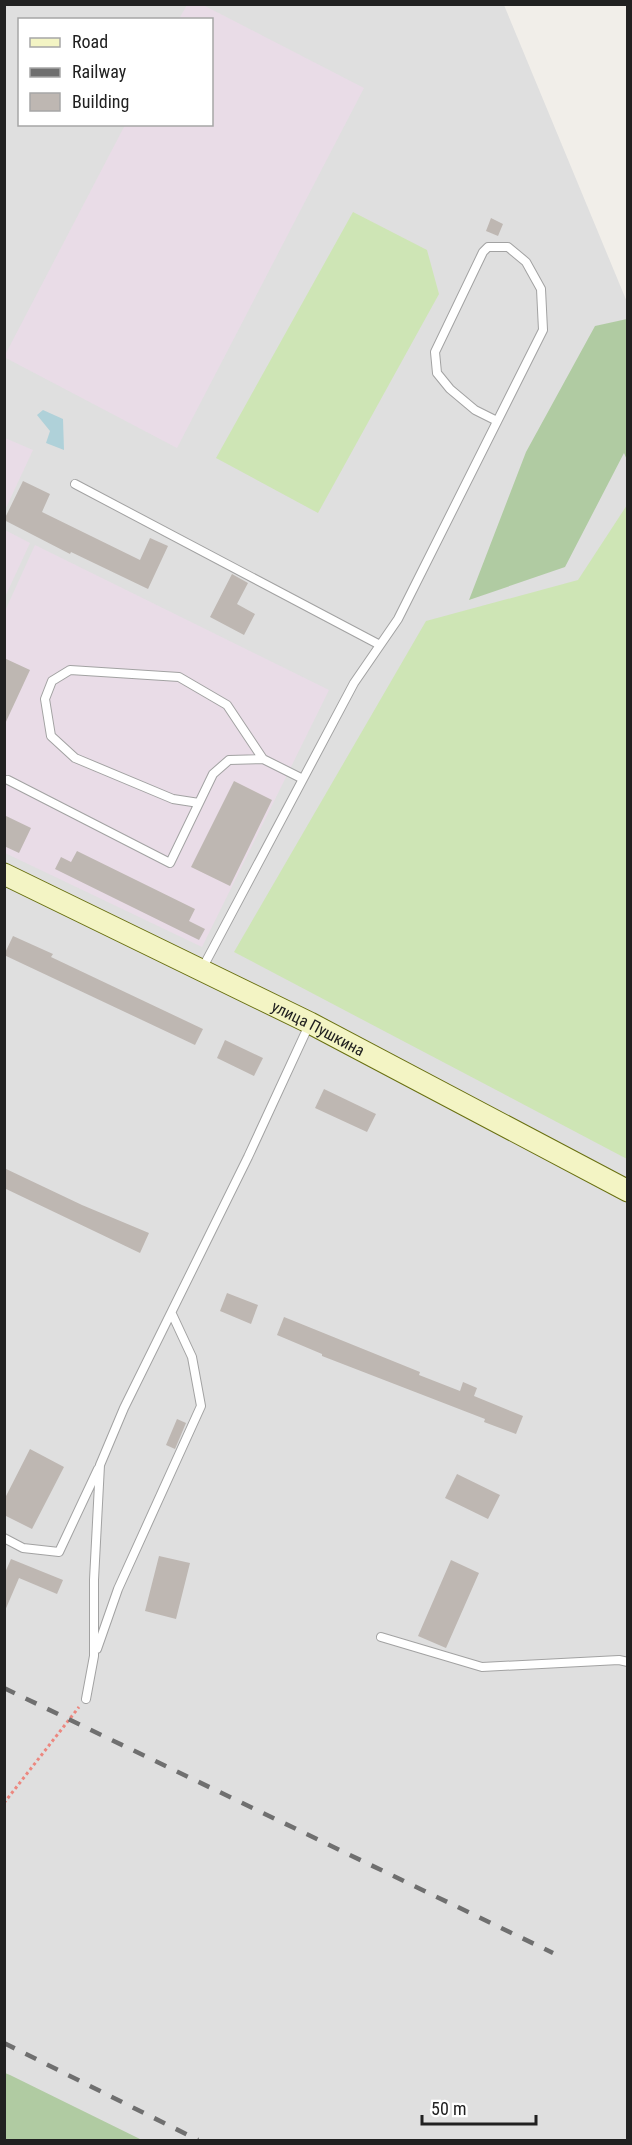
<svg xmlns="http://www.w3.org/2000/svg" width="632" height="2145" viewBox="0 0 632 2145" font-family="'Roboto Condensed',sans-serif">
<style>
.residential{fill:#dfdfdf;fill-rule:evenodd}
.industrial{fill:#e9dce7}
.grass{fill:#cee5b5}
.forest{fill:#b0cba2}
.water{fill:#afd1d9}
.building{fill:#beb7b2}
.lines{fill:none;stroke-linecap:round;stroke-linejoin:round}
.service-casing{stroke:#a2a2a2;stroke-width:10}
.secondary-casing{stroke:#697011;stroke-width:23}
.path{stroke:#ec877f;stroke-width:3;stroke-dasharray:3 3;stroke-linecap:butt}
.service{stroke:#fff;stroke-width:8}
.secondary{stroke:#f3f4c4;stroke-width:21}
.rail{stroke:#6f6f6f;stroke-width:4.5;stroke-dasharray:12 12;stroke-linecap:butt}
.labels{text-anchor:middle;stroke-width:4.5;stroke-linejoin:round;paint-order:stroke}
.street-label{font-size:16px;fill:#212121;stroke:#fff}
</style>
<rect width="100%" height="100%" fill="#f1eee9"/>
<!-- residential -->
<path class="residential" d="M5,5H504L627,302V2140H5ZM20,20H212V124H20Z"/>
<!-- industrial -->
<path class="industrial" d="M187,5H203L364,88L177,448L4,357L125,125L212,124V20L179,19Z
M5,438L33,450L5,510Z
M5,530L30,543L5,597Z
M35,545L329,690L202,947L5,853V611Z"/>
<!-- grass -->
<path class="grass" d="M353,212L427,250L439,294L318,513L216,458Z
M627,505L628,507L627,1159L234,952L426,621L578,580Z"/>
<!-- forest -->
<path class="forest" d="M627,319V460L624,453L565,567L469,600L526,452L595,326Z
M5,2073L10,2075L142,2140H5Z"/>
<!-- water -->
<path class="water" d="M43,410L63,419L64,450L46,443L50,431L37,415Z"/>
<!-- building -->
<path class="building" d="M491,218L503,224L498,236L486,231Z
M23,481L50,494L42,512L140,560L150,538L168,546L148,589L71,552L70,554L4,520Z
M232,574L248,583L237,604L255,614L244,635L210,617Z
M4,658L30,670L4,726Z
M234,781L272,800L230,886L191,867Z
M4,815L31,828L19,853L4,846Z
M77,851L195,909L189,921L205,929L199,940L55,869L61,857L71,862Z
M13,936L53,954L51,957L203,1029L195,1045L4,955Z
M225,1040L263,1058L254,1076L217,1058Z
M324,1089L376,1114L367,1132L315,1108Z
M4,1168L82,1205L149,1233L140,1253L4,1188Z
M227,1293L258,1305L251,1324L220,1311Z
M284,1317L420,1372L419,1375L460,1391L463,1382L477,1388L474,1396L523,1416L516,1434L484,1422L485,1419L322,1356V1354L277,1335Z
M177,1419L186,1423L175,1449L166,1445Z
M30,1449L64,1467L32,1529L4,1515V1500Z
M457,1474L500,1495L488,1519L445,1498Z
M159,1556L190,1563L176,1619L145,1611Z
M11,1559L63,1580L57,1594L19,1578L4,1613V1575Z
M451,1560L479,1573L446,1648L418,1636Z"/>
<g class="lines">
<defs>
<path id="service" d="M75,484L380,645
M8,780L170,863L213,774L229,760L263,759L301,778
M199,803L173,799L75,758L51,736L45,699L52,681L70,670L179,677L227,705L263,759
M202,969L354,683L398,619L543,330L541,289L526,262L508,247H488L483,252L435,352L437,373L450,389L475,410L497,421
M4,1538L23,1548L59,1552L98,1469
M381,1637L482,1667L619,1660L628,1662
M97,1649L118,1589L201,1406L192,1357L172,1314
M86,1699L94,1656V1580L100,1465L124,1408L248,1157L309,1025"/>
<g id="secondary">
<path id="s1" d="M4,874L310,1023L628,1191"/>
</g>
</defs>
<!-- service casing -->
<use href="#service" class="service-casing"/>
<!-- secondary casing -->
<use href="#secondary" class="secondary-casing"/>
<!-- path -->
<path class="path" d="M4,1803L79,1707"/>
<!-- service -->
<use href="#service" class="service"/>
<!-- secondary -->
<use href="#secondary" class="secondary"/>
<!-- rail -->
<path class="rail" d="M4,1688L553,1953
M4,2043L198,2140"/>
</g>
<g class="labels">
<!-- street labels -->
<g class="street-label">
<text dy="6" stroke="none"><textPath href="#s1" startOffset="350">улица Пушкина</textPath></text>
</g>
</g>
<!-- border -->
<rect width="632" height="2145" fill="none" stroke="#212121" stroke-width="12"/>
<!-- legend -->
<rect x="18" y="18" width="195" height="108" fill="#ffffff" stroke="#a6a6a6" stroke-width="1.5"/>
<rect x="30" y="38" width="30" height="9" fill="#f3f4c4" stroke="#a6a6a6" stroke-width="1.5"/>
<text x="72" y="48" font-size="18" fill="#212121">Road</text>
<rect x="30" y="68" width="30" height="9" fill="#6f6f6f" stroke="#a6a6a6" stroke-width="1.5"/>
<text x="72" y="78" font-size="18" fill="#212121">Railway</text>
<rect x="30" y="93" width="30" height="18" fill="#beb7b2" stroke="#a6a6a6" stroke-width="1.5"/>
<text x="72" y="108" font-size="18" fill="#212121">Building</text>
<!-- scale -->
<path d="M422 2115v9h114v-9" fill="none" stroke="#212121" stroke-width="3"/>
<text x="431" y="2115" font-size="18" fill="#212121" stroke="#ffffff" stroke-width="4.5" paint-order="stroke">50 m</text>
</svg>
